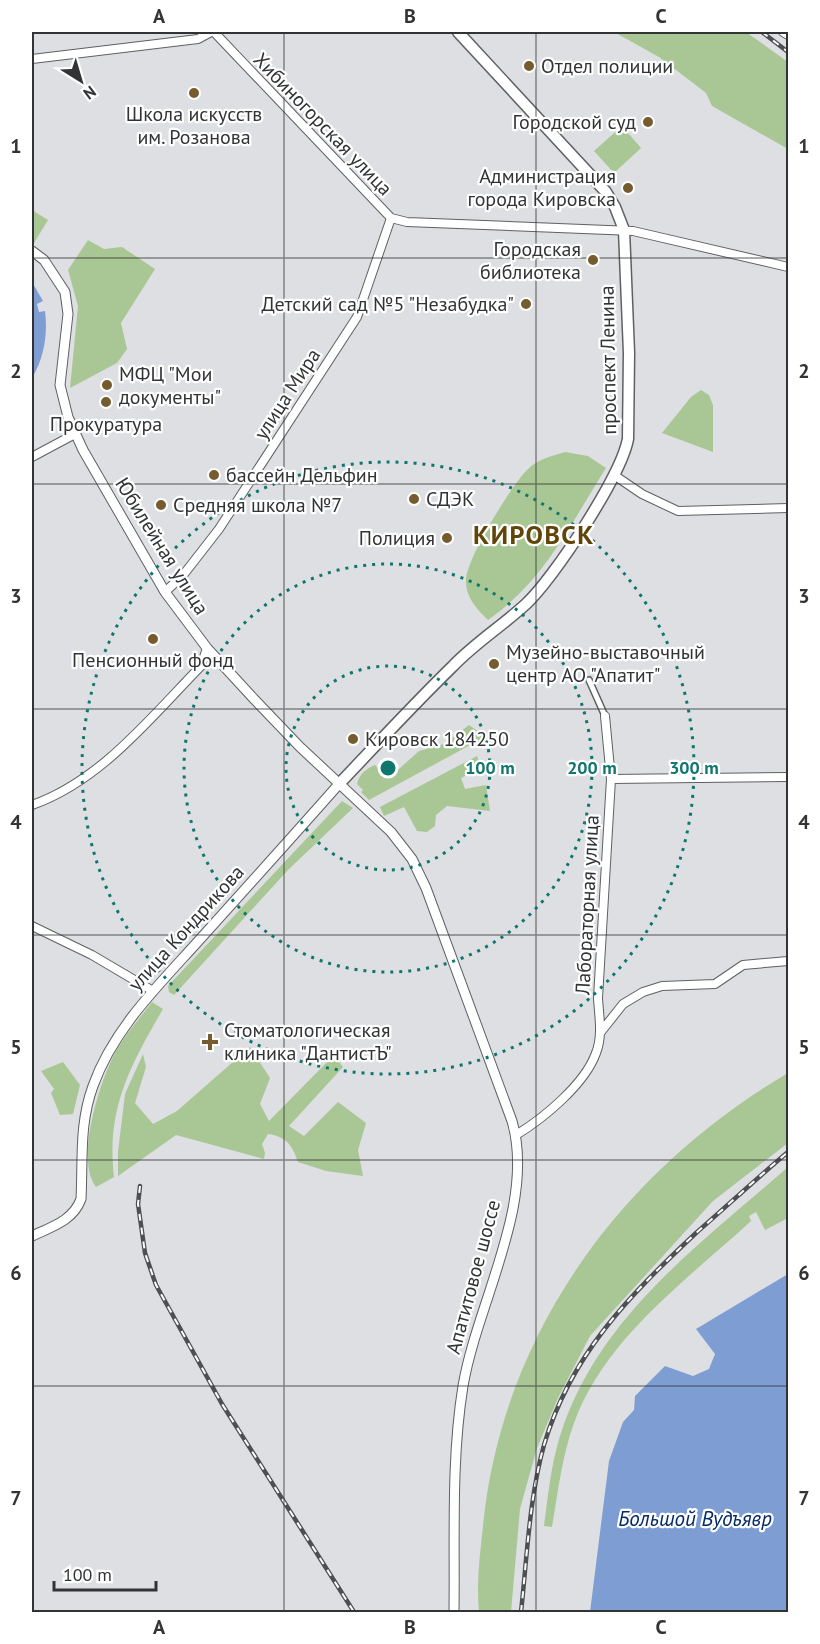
<svg xmlns="http://www.w3.org/2000/svg" width="820" height="1644" viewBox="0 0 820 1644" font-family="'PT Sans',sans-serif">
<style>
.green{fill:#a9c794}
.water{fill:#7e9ed3}
.lines{fill:none;stroke-linecap:round;stroke-linejoin:round}
.pedestrian-casing{stroke:#5e6063;stroke-width:8}
.minor-casing{stroke:#5e6063;stroke-width:10}
.tertiary-casing{stroke:#5e6063;stroke-width:11}
.secondary-casing{stroke:#5e6063;stroke-width:13}
.pedestrian{stroke:#fff;stroke-width:5}
.minor{stroke:#fff;stroke-width:8}
.tertiary{stroke:#fff;stroke-width:9}
.secondary{stroke:#fff;stroke-width:10}
.rail-casing{stroke:#4e4f51;stroke-width:4.5}
.rail{stroke:#fff;stroke-width:2;stroke-dasharray:7;stroke-linecap:butt}
.grid{fill:none;stroke:#323334;stroke-width:1.5;stroke-opacity:0.55}
.ring{fill:none;stroke:#0f766e;stroke-width:3;stroke-dasharray:3 6}
.poi-dot{fill:#755b2d;stroke:#fff;stroke-width:2}
.labels{text-anchor:middle;stroke-width:4.5;stroke-linejoin:round;paint-order:stroke}
.poi-label{font-size:20px;fill:#323334;stroke:#fff;text-anchor:start}
.street-label{font-size:20px;fill:#323334;stroke:#fff}
.water-label{font-size:21px;font-style:italic;fill:#052a68;stroke:#fff}
.district-label{font-size:26px;font-weight:bold;letter-spacing:1.5px;fill:#604408;stroke:#fff}
.centre{fill:#0f766e;stroke:#fff;stroke-width:3}
.ring-label{font-size:18px;text-anchor:middle;font-weight:bold;fill:#0f766e;stroke:#fff;stroke-width:4.5;stroke-linejoin:round;paint-order:stroke}
.neatline{fill:none;stroke:#323334;stroke-width:2}
.grid-label{font-size:20px;text-anchor:middle;font-weight:bold;fill:#323334}
</style>
<rect width="100%" height="100%" fill="#dddfe2"/>
<!-- green -->
<path class="green" d="M614,32H746L788,62V149L712,106L706,93L659,57Z
M622,126L641,148L614,173L594,151Z
M32,210L48,220L34,243L32,242Z
M88,240L104,249L122,247L155,269L121,323L127,349L117,363L70,388L78,306L68,270Z
M701,390L709,395L713,405V452L662,433L691,397Z
M565,452L588,456L606,468C570,525 544,581 488,620C477,609 466,598 466,581C465,561 512,484 528,469C538,459 552,456 565,452Z
M469,725L479,732L496,731L369,800L361,792L363,790L357,784C359,774 366,769 375,765L382,772L391,764L399,769L419,751L444,744Z
M477,756L481,768L461,778L465,789L486,785L490,811L447,806L436,815L435,826L427,832L417,831L404,807L384,816L380,807Z
M342,801L353,808L288,870L174,995L169,992L168,986Z
M152,1002L163,1009C130,1066 106,1109 114,1177L96,1187C75,1160 99,1084 114,1055C124,1036 139,1019 152,1002Z
M250,1047L270,1078L260,1104L269,1121L334,1055L343,1067L289,1126L304,1136L338,1102L366,1123L358,1150L363,1176L326,1171L298,1162C292,1145 287,1137 268,1134L262,1144L265,1153L264,1159L176,1135L118,1176V1152L125,1094L143,1054L146,1067L135,1103L153,1124L177,1111Z
M63,1062L80,1085L73,1114L60,1115L51,1093L54,1089L41,1071Z
M788,1073V1143L713,1201L590,1336L558,1398L537,1448L520,1509L511,1612H479C476,1583 480,1555 483,1526C502,1332 622,1171 788,1073Z
M788,1167V1218L765,1230L756,1212L749,1216L751,1221C687,1280 605,1338 574,1423C562,1456 558,1492 552,1527L544,1526C548,1496 551,1465 560,1436C597,1318 699,1245 788,1167Z"/>
<!-- water -->
<path class="water" d="M32,282L43,301L37,304L39,312L45,311C48,334 44,358 32,378Z
M788,1274V1612H590L609,1461L623,1422L634,1410L635,1396L665,1366L693,1376L709,1369L715,1354L696,1329Z"/>
<g class="lines">
<defs>
<path id="pedestrian" d="M589,680L605,716"/>
<path id="minor" d="M214,32L391,218L407,222L633,231L788,267
M783,32L788,35
M32,59L198,39L211,32
M32,457L75,434
M614,475L642,494L678,511L788,508
M165,592L184,574L219,529L357,317L391,218
M611,779L788,777
M32,805C101,781 151,717 201,666L207,648
M32,926L92,955L153,991
M600,1033L623,1004L643,992L662,986L715,984L743,965L788,961
M516,1135C544,1118 585,1084 596,1053C603,1036 599,1016 598,998L611,779L605,716"/>
<path id="tertiary" d="M32,251L44,260L65,292L68,314L60,385L68,417L83,450L165,592L207,648L254,699L300,747L391,832L412,859L426,888L512,1121C536,1204 477,1303 463,1386C451,1460 455,1537 454,1612
M32,1236C51,1227 73,1221 81,1199C83,1160 79,1124 93,1086C114,1027 161,983 202,937C248,886 294,835 339,784"/>
<path id="secondary" d="M339,784C377,744 414,704 453,666C475,643 502,626 526,604C554,578 621,476 628,439L629,353L624,230L615,207L606,192L458,32"/>
</defs>
<!-- pedestrian casing -->
<use href="#pedestrian" class="pedestrian-casing"/>
<!-- minor casing -->
<use href="#minor" class="minor-casing"/>
<!-- tertiary casing -->
<use href="#tertiary" class="tertiary-casing"/>
<!-- secondary casing -->
<use href="#secondary" class="secondary-casing"/>
<!-- pedestrian -->
<use href="#pedestrian" class="pedestrian"/>
<!-- minor -->
<use href="#minor" class="minor"/>
<!-- tertiary -->
<use href="#tertiary" class="tertiary"/>
<!-- secondary -->
<use href="#secondary" class="secondary"/>
<defs>
<path id="rail" d="M762,32L788,52
M140,1186L138,1204L145,1253L156,1285L222,1404L354,1612
M521,1612C527,1558 529,1499 544,1445C571,1354 629,1296 696,1233C727,1206 757,1178 788,1152"/>
</defs>
<!-- rail casing -->
<use href="#rail" class="rail-casing"/>
<!-- rail -->
<use href="#rail" class="rail"/>
</g>
<!-- grid -->
<path class="grid" d="M284,32V1612M536,32V1612M32,258H788M32,484H788M32,709H788M32,935H788M32,1160H788M32,1386H788"/>
<!-- distance rings -->
<g class="ring">
<circle cx="388" cy="768" r="102"/>
<circle cx="388" cy="768" r="204"/>
<circle cx="388" cy="768" r="306"/>
</g>
<!-- markers -->
<g class="poi-dot">
<circle cx="529" cy="66" r="6"/>
<circle cx="194" cy="93" r="6"/>
<circle cx="648" cy="122" r="6"/>
<circle cx="628" cy="188" r="6"/>
<circle cx="593" cy="260" r="6"/>
<circle cx="526" cy="304" r="6"/>
<circle cx="107" cy="385" r="6"/>
<circle cx="106" cy="402" r="6"/>
<circle cx="214" cy="475" r="6"/>
<circle cx="414" cy="499" r="6"/>
<circle cx="161" cy="505" r="6"/>
<circle cx="447" cy="538" r="6"/>
<circle cx="153" cy="639" r="6"/>
<circle cx="494" cy="664" r="6"/>
<circle cx="353" cy="739" r="6"/>
<path d="M207 1033h6v6h6v6h-6v6h-6v-6h-6v-6h6z"/>
</g>
<g class="labels">
<!-- poi labels -->
<g class="poi-label">
<text x="541" y="73">Отдел полиции</text>
<text x="194" y="121" text-anchor="middle">Школа искусств<tspan x="194" dy="23">им. Розанова</tspan></text>
<text x="636" y="129" text-anchor="end">Городской суд</text>
<text x="616" y="183" text-anchor="end">Администрация<tspan x="616" dy="23">города Кировска</tspan></text>
<text x="581" y="256" text-anchor="end">Городская<tspan x="581" dy="23">библиотека</tspan></text>
<text x="514" y="311" text-anchor="end">Детский сад №5 "Незабудка"</text>
<text x="119" y="381">МФЦ "Мои<tspan x="119" dy="23">документы"</tspan></text>
<text x="106" y="431" text-anchor="middle">Прокуратура</text>
<text x="226" y="482">бассейн Дельфин</text>
<text x="426" y="506">СДЭК</text>
<text x="173" y="512">Средняя школа №7</text>
<text x="435" y="545" text-anchor="end">Полиция</text>
<text x="506" y="659">Музейно-выставочный<tspan x="506" dy="23">центр АО "Апатит"</tspan></text>
<text x="153" y="667" text-anchor="middle">Пенсионный фонд</text>
<text x="365" y="746">Кировск 184250</text>
<text x="224" y="1037">Стоматологическая<tspan x="224" dy="23">клиника "ДантистЪ"</tspan></text>
</g>
<!-- street labels -->
<g class="street-label">
<text transform="translate(323 124) rotate(46)" y="7">Хибиногорская улица</text>
<text transform="translate(608 360) rotate(-91)" y="7">проспект Ленина</text>
<text transform="translate(287 394) rotate(-57)" y="7">улица Мира</text>
<text transform="translate(162 546) rotate(58)" y="7">Юбилейная улица</text>
<text transform="translate(587 905) rotate(-87)" y="7">Лабораторная улица</text>
<text transform="translate(186 928) rotate(-48)" y="7">улица Кондрикова</text>
<text transform="translate(473 1277) rotate(-75)" y="7">Апатитовое шоссе</text>
</g>
<!-- water labels -->
<g class="water-label">
<text x="695" y="1526">Большой Вудъявр</text>
</g>
<!-- district labels -->
<g class="district-label">
<text x="534" y="544">КИРОВСК</text>
</g>
</g>
<circle cx="388" cy="768" r="9" class="centre"/>
<g class="ring-label">
<text x="490" y="774">100 m</text>
<text x="592" y="774">200 m</text>
<text x="694" y="774">300 m</text>
</g>
<!-- border -->
<rect width="820" height="1644" fill="none" stroke="#ffffff" stroke-width="66"/>
<!-- north arrow -->
<g transform="translate(81 81) rotate(143)" stroke="#ffffff" stroke-width="4.5" paint-order="stroke">
<path d="M0-4.5L10 22L0 15L-10 22Z" fill="#323334"/>
<text y="-9" font-size="16" font-weight="bold" text-anchor="middle" fill="#323334">N</text>
</g>
<!-- scale -->
<path d="M54 1581v9h102v-9" fill="none" stroke="#323334" stroke-width="3"/>
<text x="63" y="1581" font-size="18" fill="#323334" stroke="#ffffff" stroke-width="4.5" paint-order="stroke">100 m</text>
<rect x="33" y="33" width="754" height="1578" class="neatline"/>
<g class="grid-label">
<text x="159" y="23">A</text>
<text x="410" y="23">B</text>
<text x="661" y="23">C</text>
<text x="16" y="153">1</text>
<text x="804" y="153">1</text>
<text x="16" y="378">2</text>
<text x="804" y="378">2</text>
<text x="16" y="603">3</text>
<text x="804" y="603">3</text>
<text x="16" y="829">4</text>
<text x="804" y="829">4</text>
<text x="16" y="1054">5</text>
<text x="804" y="1054">5</text>
<text x="16" y="1280">6</text>
<text x="804" y="1280">6</text>
<text x="16" y="1505">7</text>
<text x="804" y="1505">7</text>
<text x="159" y="1634">A</text>
<text x="410" y="1634">B</text>
<text x="661" y="1634">C</text>
</g>
</svg>
